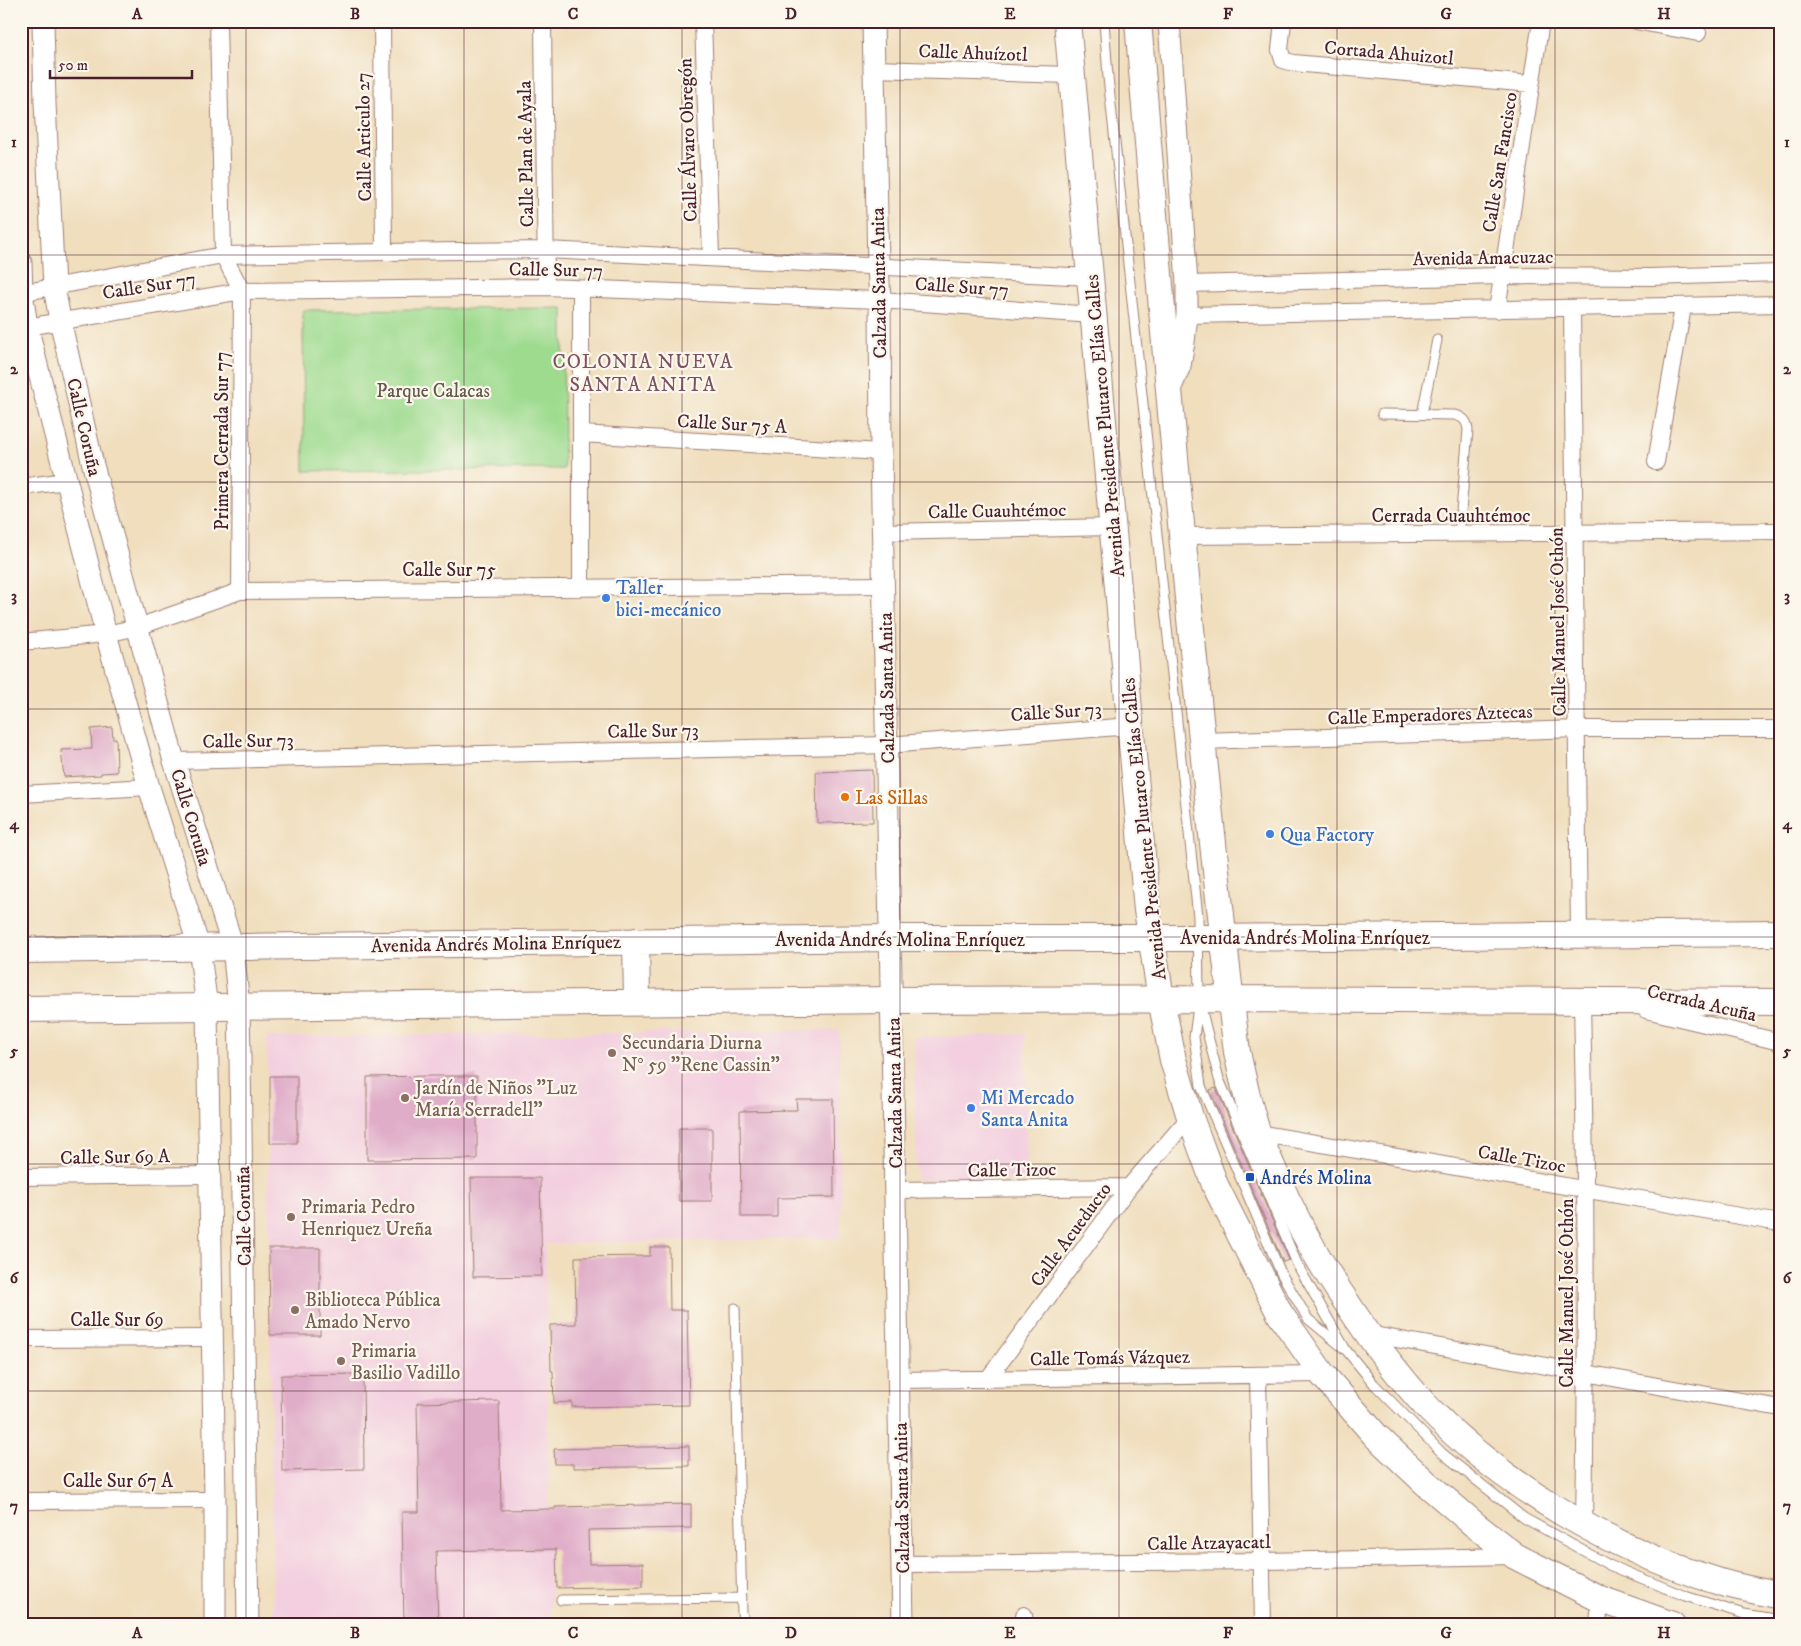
<svg xmlns="http://www.w3.org/2000/svg" width="1801" height="1646" viewBox="0 0 1801 1646" font-family="'IM FELL DW Pica',serif">
<style>
.built{fill:#f3cfdf}
.park{fill:#9edb8f;stroke:#747d5d}
.building{fill:#e0adc9}
.lines{fill:none;stroke-linecap:round;stroke-linejoin:round}
.service-casing{stroke:#9d7e74;stroke-width:11}
.minor-casing{stroke:#9d7e74;stroke-width:18}
.tertiary-casing{stroke:#9d7e74;stroke-width:23}
.primary-casing{stroke:#9d7e74;stroke-width:28}
.service{stroke:#fff;stroke-width:9}
.minor{stroke:#fff;stroke-width:16}
.tertiary{stroke:#fff;stroke-width:21}
.primary{stroke:#fff;stroke-width:26}
.grid{fill:none;stroke:#4a1f2b;stroke-width:1;stroke-opacity:0.55}
.shop-dot{fill:#3f7fe0;stroke:#fbf7ec;stroke-width:2}
.food-dot{fill:#e8710a;stroke:#fbf7ec;stroke-width:2}
.education-dot{fill:#8d6e63;stroke:#fbf7ec;stroke-width:2}
.transit-dot{fill:#1a4fb4;stroke:#fbf7ec;stroke-width:2}
.labels{text-anchor:middle;stroke-width:4.5;stroke-linejoin:round;paint-order:stroke}
.street-label{font-size:19px;fill:#4a1f2b;stroke:#fbf7ec}
.park-label{font-size:19px;fill:#635749;stroke:#fbf7ec}
.shop-label{font-size:19px;fill:#366cbe;stroke:#fbf7ec;text-anchor:start}
.food-label{font-size:19px;fill:#c56008;stroke:#fbf7ec;text-anchor:start}
.education-label{font-size:19px;fill:#785e54;stroke:#fbf7ec;text-anchor:start}
.transit-label{font-size:19px;fill:#164399;stroke:#fbf7ec;text-anchor:start}
.neighbourhood-label{font-size:20px;letter-spacing:1px;fill:#7e5162;stroke:#fbf7ec}
.neatline{fill:none;stroke:#4a1f2b;stroke-width:2}
.grid-label{font-size:16px;text-anchor:middle;font-weight:bold;fill:#4a1f2b}
</style>
<rect width="100%" height="100%" fill="#fbf7ec"/>
<filter id="ink" filterUnits="userSpaceOnUse"><feTurbulence type="fractalNoise" baseFrequency=".02" numOctaves="2"/><feDisplacementMap in="SourceGraphic" scale="10" xChannelSelector="R" yChannelSelector="G"/><feConvolveMatrix kernelMatrix="1 2 1 2 8 2 1 2 1" color-interpolation-filters="sRGB"/></filter>
<filter id="wash" filterUnits="userSpaceOnUse"><feTurbulence type="fractalNoise" baseFrequency=".0096" numOctaves="4" result="noise"/><feDisplacementMap in="SourceGraphic" scale="20" xChannelSelector="R" yChannelSelector="G"/><feGaussianBlur stdDeviation="1.12" result="paint"/><feColorMatrix in="noise" values="0 0 0 0 0 0 0 0 0 0 0 0 0 0 0 0 0 1.4 0 .05"/><feComposite in="paint" operator="in"/></filter>
<g filter="url(#wash)">
<rect width="100%" height="100%" fill="#f0debd"/>
<!-- built -->
<path class="built" d="M839,1030L841,1238L545,1244L551,1625H273L270,1335H320V1249L269,1248L267,1037Z
M1025,1034L1027,1180H917L914,1037Z"/>
<!-- park -->
<path class="park" d="M563,308L564,469L304,471L303,310Z"/>
<g id="blocks">
<!-- building -->
<path class="building" d="M112,727L113,739L116,738L117,772L101,773V775L64,777L61,750L92,749L91,729Z
M872,770L873,822L817,823L816,772Z
M270,1076H297V1143H270Z
M434,1076H477V1159L367,1160V1077Z
M1216,1088L1289,1260L1283,1262L1210,1090Z
M796,1099H833L834,1197L777,1198V1217H741L740,1111L797,1110Z
M679,1128H712V1201H679Z
M471,1178H540L542,1276L473,1277Z
M650,1247H669L670,1310H687L689,1405L572,1407V1402L554,1403L553,1371H551L550,1325L576,1324L575,1257L650,1256Z
M269,1248H320V1335H270Z
M363,1374L364,1469L282,1471L281,1375Z
M499,1401L501,1510L555,1509V1507L691,1504V1528L588,1530L589,1564L643,1563V1586L557,1588L556,1549L436,1551L438,1625H404L402,1512H419L417,1403Z
M689,1446V1466L573,1468V1464H555L554,1449Z"/>
</g>
</g>
<g filter="url(#ink)">
<use href="#blocks" fill-opacity="0" stroke="#9d7e74" stroke-width="1"/>
<g class="lines">
<defs>
<path id="service" d="M1104,21L1108,77L1198,917L1199,999L1194,1037L1201,1086L1281,1273L1308,1319L1346,1350
M1382,414L1454,415C1464,417 1467,421 1468,430L1459,535
M1422,414L1437,340
M1200,1004L1219,1079L1298,1266L1346,1350L1374,1384L1442,1453L1524,1518L1609,1565L1685,1596L1744,1614L1780,1620
M735,1308L742,1614L747,1625
M561,1600L742,1598"/>
<path id="minor" d="M218,21L223,255L242,291L240,591
M382,21L384,252
M543,21L546,287
M703,21L711,257
M1283,21L1280,50L1283,60L1293,63L1531,84
M1636,21L1698,33
M874,69L1071,75
M1187,284L1501,276L1650,277L1780,273
M21,293L223,255L384,252L546,250L1090,277
M1572,308L1579,935
M1497,310L1541,21
M1187,315L1780,304
M21,328L242,291L546,287L880,300L1093,315
M581,434L881,452
M1656,462L1683,307
M21,487L66,481
M883,532L1113,527
M1183,536L1780,531
M581,588V289
M21,642L106,634L138,627L240,591L884,585
M1202,741L1578,729H1780
M174,761L887,745L1131,726
M21,794L149,787
M1582,1002C1586,1176 1587,1350 1584,1525
M1646,1010L1780,1042
M1258,1133L1780,1223
M21,1177L209,1175
M896,1190L1129,1187
M1368,1334L1780,1408
M21,1339L212,1338
M1258,1375L1263,1625
M988,1379L1129,1187L1190,1117
M899,1380L1322,1374
M21,1501L215,1500
M903,1564L1263,1561L1515,1556
M1024,1615L1025,1625
M1598,1625L1600,1599"/>
<path id="tertiary" d="M43,21L45,103L54,287L60,320L93,465L174,761L233,947L239,1007L240,1059L248,1625
M873,21L878,266L880,300L881,452L903,1625
M1169,21L1187,284V315L1184,342L1180,366L1169,392
M21,263L22,293L27,326L106,634L149,787L199,947L207,1007L215,1500V1625"/>
<path id="primary" d="M1067,21L1147,910L1161,999L1173,1060L1190,1117L1215,1185L1280,1314L1322,1374L1376,1436L1427,1484L1475,1525L1515,1556L1600,1599L1672,1625
M1138,21C1166,365 1195,709 1237,1052C1243,1079 1248,1105 1257,1131C1261,1144 1268,1156 1273,1169C1292,1213 1314,1254 1341,1294C1367,1334 1395,1373 1428,1408C1504,1487 1615,1551 1720,1582C1739,1588 1760,1591 1780,1596
M636,941L637,1002
M21,950L891,938H1198L1780,933
M21,1009L892,1000L1231,999L1780,1002"/>
</defs>
<!-- service casing -->
<use href="#service" class="service-casing"/>
<!-- minor casing -->
<use href="#minor" class="minor-casing"/>
<!-- tertiary casing -->
<use href="#tertiary" class="tertiary-casing"/>
<!-- primary casing -->
<use href="#primary" class="primary-casing"/>
<!-- service -->
<use href="#service" class="service"/>
<!-- minor -->
<use href="#minor" class="minor"/>
<!-- tertiary -->
<use href="#tertiary" class="tertiary"/>
<!-- primary -->
<use href="#primary" class="primary"/>
</g>
</g>
<!-- grid -->
<path class="grid" d="M246,21V1625M464,21V1625M682,21V1625M900,21V1625M1119,21V1625M1337,21V1625M1555,21V1625M21,255H1780M21,482H1780M21,709H1780M21,937H1780M21,1164H1780M21,1391H1780"/>
<!-- markers -->
<g class="shop-dot">
<circle cx="606" cy="598" r="5"/>
<circle cx="1270" cy="834" r="5"/>
<circle cx="971" cy="1108" r="5"/>
</g>
<circle class="food-dot" cx="845" cy="797" r="5"/>
<g class="education-dot">
<circle cx="612" cy="1053" r="5"/>
<circle cx="405" cy="1098" r="5"/>
<circle cx="291" cy="1217" r="5"/>
<circle cx="295" cy="1310" r="5"/>
<circle cx="341" cy="1361" r="5"/>
</g>
<rect class="transit-dot" x="1245" y="1172" width="10" height="10" rx="2.5"/>
<g class="labels">
<!-- street labels -->
<g class="street-label">
<text transform="translate(973 52) rotate(2)" y="7">Calle Ahuízotl</text>
<text transform="translate(1389 52) rotate(5)" y="7">Cortada Ahuizotl</text>
<text transform="translate(363 137) rotate(-91)" y="7">Calle Articulo 27</text>
<text transform="translate(687 140) rotate(-92)" y="7">Calle Álvaro Obregón</text>
<text transform="translate(525 154) rotate(-91)" y="7">Calle Plan de Ayala</text>
<text transform="translate(1499 162) rotate(-81)" y="7">Calle San Fancisco</text>
<text transform="translate(1483 257) rotate(-1)" y="7">Avenida Amacuzac</text>
<text transform="translate(556 269) rotate(1)" y="7">Calle Sur 77</text>
<text transform="translate(878 283) rotate(-91)" y="7">Calzada Santa Anita</text>
<text transform="translate(149 285) rotate(-9)" y="7">Calle Sur 77</text>
<text transform="translate(962 286) rotate(4)" y="7">Calle Sur 77</text>
<text transform="translate(732 423) rotate(3)" y="7">Calle Sur 75 A</text>
<text transform="translate(1104 426) rotate(-95)" y="7">Avenida Presidente Plutarco Elías Calles</text>
<text transform="translate(85 427) rotate(77)" y="7">Calle Coruña</text>
<text transform="translate(221 441) rotate(-90)" y="7">Primera Cerrada Sur 77</text>
<text transform="translate(997 510) rotate(-1)" y="7">Calle Cuauhtémoc</text>
<text x="1451" y="522">Cerrada Cuauhtémoc</text>
<text x="449" y="576">Calle Sur 75</text>
<text transform="translate(1557 622) rotate(-91)" y="7">Calle Manuel José Othón</text>
<text transform="translate(886 688) rotate(-91)" y="7">Calzada Santa Anita</text>
<text transform="translate(1056 711) rotate(-4)" y="7">Calle Sur 73</text>
<text transform="translate(1430 714) rotate(-2)" y="7">Calle Emperadores Aztecas</text>
<text transform="translate(653 730) rotate(-1)" y="7">Calle Sur 73</text>
<text transform="translate(248 740) rotate(-1)" y="7">Calle Sur 73</text>
<text transform="translate(192 817) rotate(73)" y="7">Calle Coruña</text>
<text transform="translate(1143 829) rotate(-96)" y="7">Avenida Presidente Plutarco Elías Calles</text>
<text x="1305" y="944">Avenida Andrés Molina Enríquez</text>
<text x="900" y="946">Avenida Andrés Molina Enríquez</text>
<text transform="translate(496 943) rotate(-1)" y="7">Avenida Andrés Molina Enríquez</text>
<text transform="translate(1702 1002) rotate(13)" y="7">Cerrada Acuña</text>
<text transform="translate(894 1093) rotate(-91)" y="7">Calzada Santa Anita</text>
<text transform="translate(115 1156) rotate(-1)" y="7">Calle Sur 69 A</text>
<text transform="translate(1522 1158) rotate(10)" y="7">Calle Tizoc</text>
<text transform="translate(1012 1169) rotate(-1)" y="7">Calle Tizoc</text>
<text transform="translate(243 1216) rotate(-91)" y="7">Calle Coruña</text>
<text transform="translate(1070 1234) rotate(-54)" y="7">Calle Acueducto</text>
<text transform="translate(1566 1293) rotate(-90)" y="7">Calle Manuel José Othón</text>
<text x="117" y="1326">Calle Sur 69</text>
<text transform="translate(1110 1357) rotate(-1)" y="7">Calle Tomás Vázquez</text>
<text x="118" y="1487">Calle Sur 67 A</text>
<text transform="translate(901 1498) rotate(-91)" y="7">Calzada Santa Anita</text>
<text transform="translate(1209 1542) rotate(-1)" y="7">Calle Atzayacatl</text>
</g>
<!-- park labels -->
<g class="park-label">
<text x="433" y="397">Parque Calacas</text>
</g>
<!-- shop labels -->
<g class="shop-label">
<text x="616" y="594">Taller<tspan x="616" dy="22">bici-mecánico</tspan></text>
<text x="1280" y="841">Qua Factory</text>
<text x="981" y="1104">Mi Mercado<tspan x="981" dy="22">Santa Anita</tspan></text>
</g>
<!-- food labels -->
<g class="food-label">
<text x="855" y="804">Las Sillas</text>
</g>
<!-- education labels -->
<g class="education-label">
<text x="622" y="1049">Secundaria Diurna<tspan x="622" dy="22">N° 59 "Rene Cassin"</tspan></text>
<text x="415" y="1094">Jardín de Niños "Luz<tspan x="415" dy="22">María Serradell"</tspan></text>
<text x="301" y="1213">Primaria Pedro<tspan x="301" dy="22">Henriquez Ureña</tspan></text>
<text x="305" y="1306">Biblioteca Pública<tspan x="305" dy="22">Amado Nervo</tspan></text>
<text x="351" y="1357">Primaria<tspan x="351" dy="22">Basilio Vadillo</tspan></text>
</g>
<!-- transit labels -->
<g class="transit-label">
<text x="1260" y="1184">Andrés Molina</text>
</g>
<!-- neighbourhood labels -->
<g class="neighbourhood-label">
<text x="643" y="368">COLONIA NUEVA<tspan x="643" dy="23">SANTA ANITA</tspan></text>
</g>
</g>
<!-- margin -->
<rect width="1801" height="1646" fill="none" stroke="#fbf7ec" stroke-width="55"/>
<!-- scale -->
<path d="M50 70v8h142v-8" fill="none" stroke="#4a1f2b" stroke-width="2.5"/>
<text x="58" y="70" font-size="15" fill="#4a1f2b" stroke="#fbf7ec" stroke-width="4" paint-order="stroke">50 m</text>
<rect x="28" y="28" width="1746" height="1590" class="neatline"/>
<g class="grid-label">
<text x="137" y="19">A</text>
<text x="355" y="19">B</text>
<text x="573" y="19">C</text>
<text x="791" y="19">D</text>
<text x="1010" y="19">E</text>
<text x="1228" y="19">F</text>
<text x="1446" y="19">G</text>
<text x="1664" y="19">H</text>
<text x="14" y="147">1</text>
<text x="1787" y="147">1</text>
<text x="14" y="374">2</text>
<text x="1787" y="374">2</text>
<text x="14" y="601">3</text>
<text x="1787" y="601">3</text>
<text x="14" y="829">4</text>
<text x="1787" y="829">4</text>
<text x="14" y="1056">5</text>
<text x="1787" y="1056">5</text>
<text x="14" y="1283">6</text>
<text x="1787" y="1283">6</text>
<text x="14" y="1511">7</text>
<text x="1787" y="1511">7</text>
<text x="137" y="1638">A</text>
<text x="355" y="1638">B</text>
<text x="573" y="1638">C</text>
<text x="791" y="1638">D</text>
<text x="1010" y="1638">E</text>
<text x="1228" y="1638">F</text>
<text x="1446" y="1638">G</text>
<text x="1664" y="1638">H</text>
</g>
</svg>
